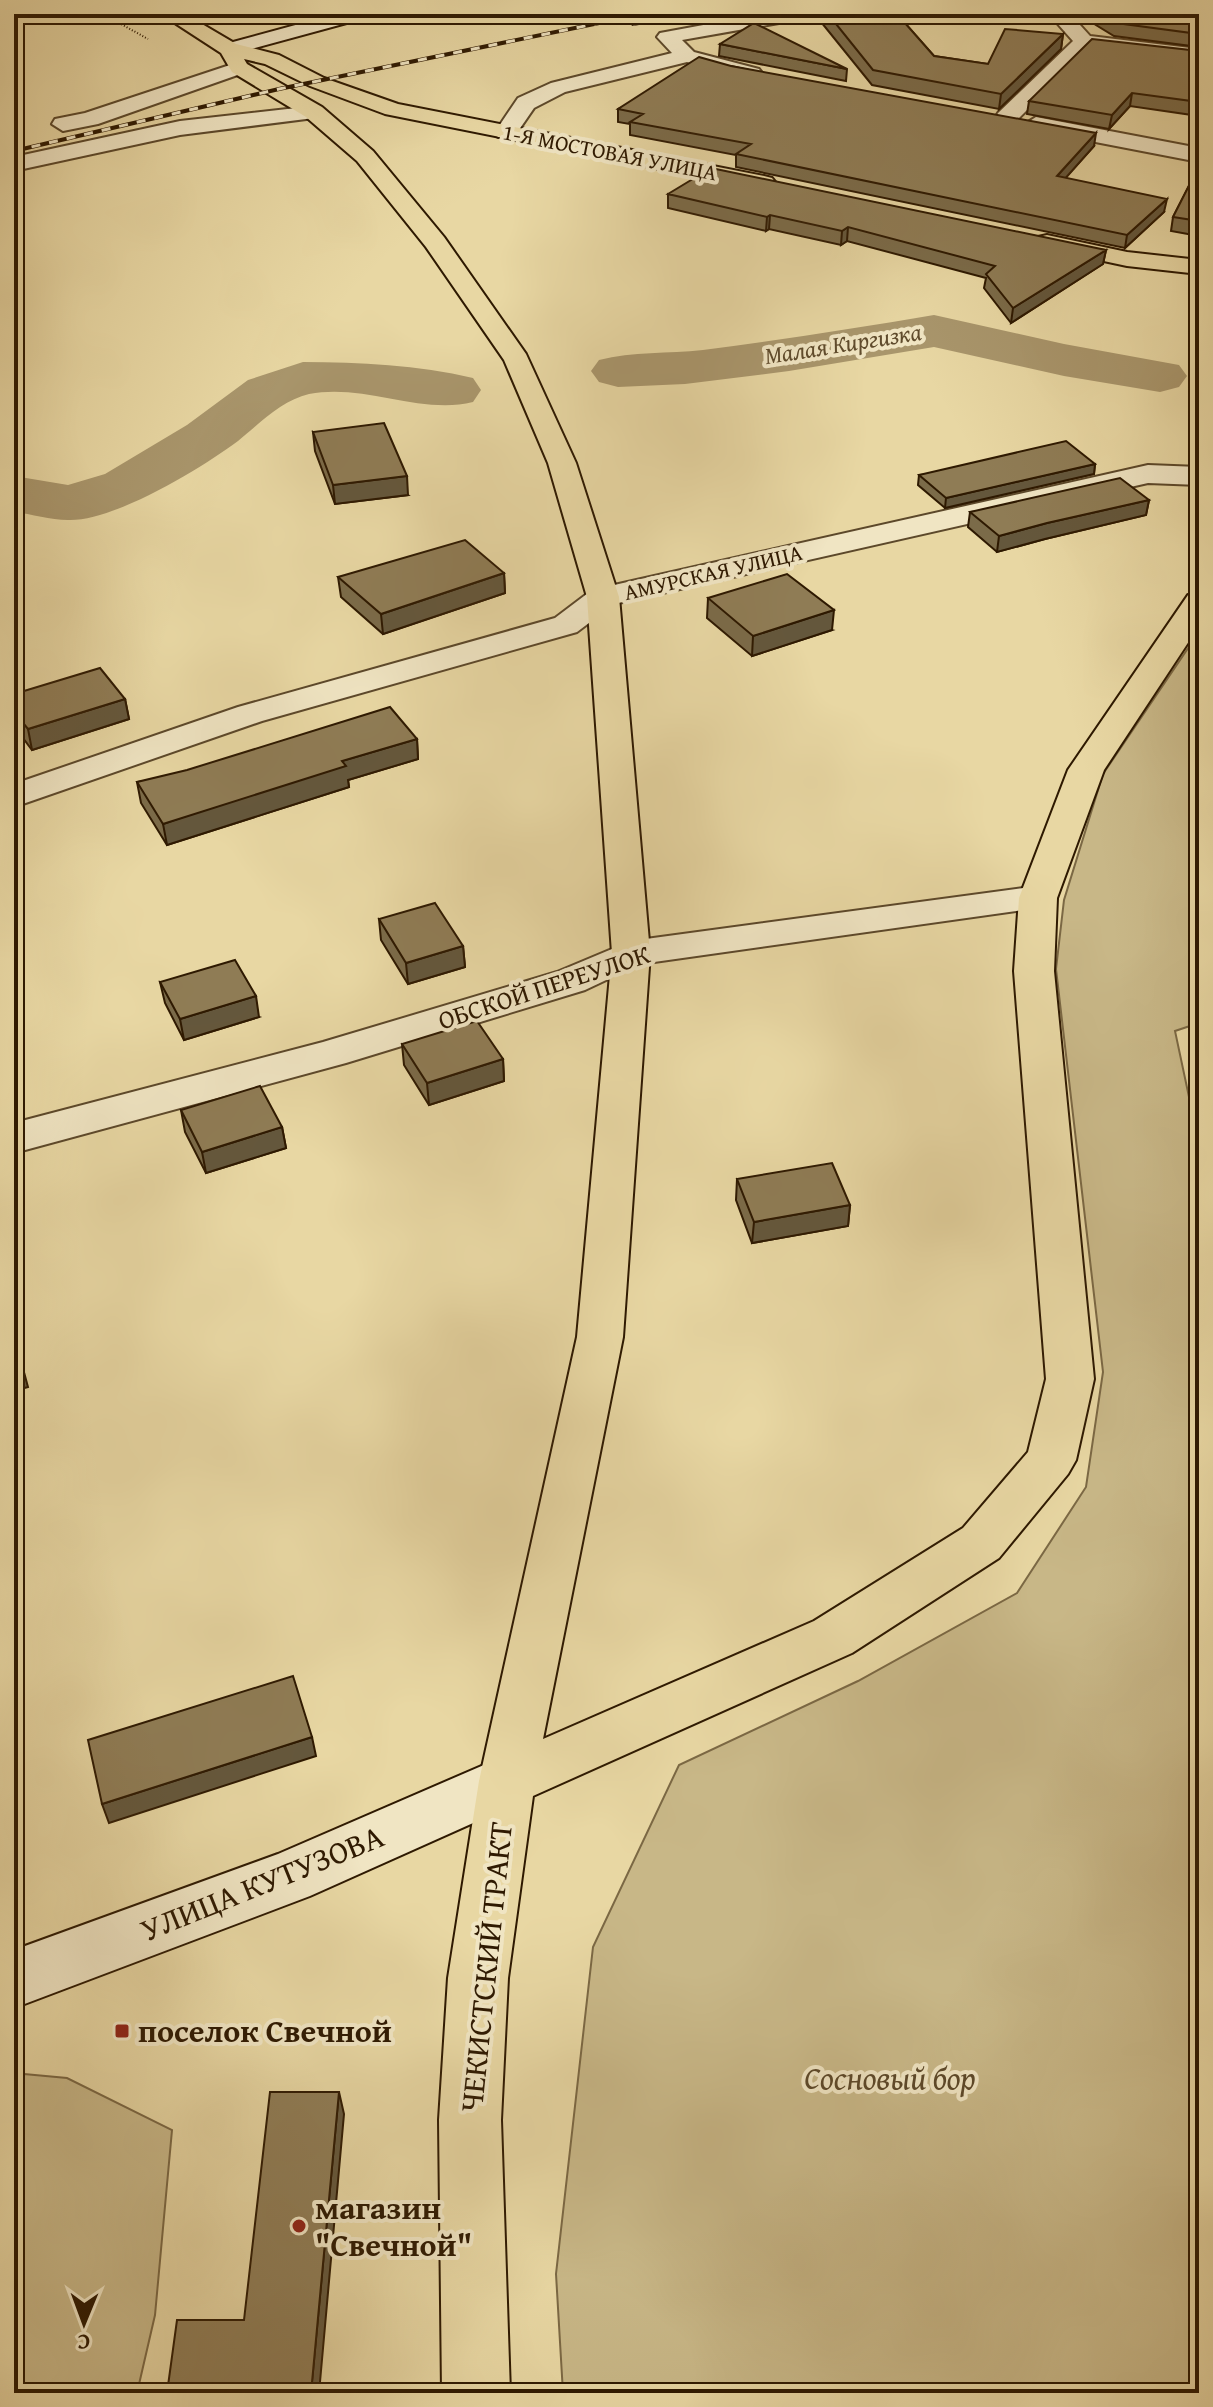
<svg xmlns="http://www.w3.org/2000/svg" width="1213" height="2407" viewBox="0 0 1213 2407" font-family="'Gentium Book Plus',serif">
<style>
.green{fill:#c8b787;stroke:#7b6844;stroke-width:2}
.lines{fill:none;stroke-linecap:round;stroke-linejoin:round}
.river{fill:#a9966c;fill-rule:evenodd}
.street-casing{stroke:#5c482a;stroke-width:4}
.secondary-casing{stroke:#2e1901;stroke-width:4}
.primary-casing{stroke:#2e1901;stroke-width:4}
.path{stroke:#2e1901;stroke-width:2;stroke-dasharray:1 2;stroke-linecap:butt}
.street{fill:#f0e5c3;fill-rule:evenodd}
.secondary{fill:#f0e5c3;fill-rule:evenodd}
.primary{fill:#e8d7a3;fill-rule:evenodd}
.rail-casing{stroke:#2e1901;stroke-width:4}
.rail{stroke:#f0e5c3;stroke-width:3;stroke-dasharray:9;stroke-linecap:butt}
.wall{fill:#7b6b49;stroke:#2e1901;stroke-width:2}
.shaded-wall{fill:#64573c;stroke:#2e1901;stroke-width:2}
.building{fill:#8f7c55;stroke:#2e1901;stroke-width:2}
.poi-dot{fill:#8f2418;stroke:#f0e5c3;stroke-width:3}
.labels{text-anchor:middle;stroke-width:8;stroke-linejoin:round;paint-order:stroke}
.far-street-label{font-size:22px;fill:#2e1901;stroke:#f0e5c3}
.far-water-label{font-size:24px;font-style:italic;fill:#5f4b2c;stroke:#f0e5c3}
.street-label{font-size:26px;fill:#2e1901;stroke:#f0e5c3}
.near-street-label{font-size:32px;fill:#2e1901;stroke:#f0e5c3}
.near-poi-label{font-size:32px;font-weight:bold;fill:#2e1901;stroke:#f0e5c3;text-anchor:start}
.near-park-label{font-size:32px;font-style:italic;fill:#5c4829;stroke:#f0e5c3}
</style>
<rect width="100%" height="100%" fill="#e8d7a3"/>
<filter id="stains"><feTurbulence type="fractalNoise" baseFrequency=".0025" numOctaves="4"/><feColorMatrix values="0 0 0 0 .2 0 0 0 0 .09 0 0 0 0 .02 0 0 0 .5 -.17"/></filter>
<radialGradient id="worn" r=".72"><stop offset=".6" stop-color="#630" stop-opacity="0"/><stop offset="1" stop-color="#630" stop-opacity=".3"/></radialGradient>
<!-- green -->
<path class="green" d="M1199,632V1023L1175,1031L1199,1144V2393H563L556,2274L593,1947L679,1765L858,1681L1017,1593L1086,1487L1103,1372L1056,969L1064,900L1103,774Z
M24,2074L67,2078L172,2130L155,2315L137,2393H14V2077Z"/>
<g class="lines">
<!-- river -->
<path class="river" d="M934,315L1064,344L1179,365L1187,376L1179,387L1160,392L1064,376L934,347L789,371L685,384L618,387L599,382L591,371L599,360C633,351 668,354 703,350C780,340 857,328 934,315Z
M303,362C360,362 418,365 473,378L481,390L473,402C420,415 364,383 309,394C282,400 259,424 238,441C202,468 113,522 68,520C50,520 32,514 14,512V476L68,485L105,474L187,425L248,380Z"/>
<defs>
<path id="street" d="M763,14H806L796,20L682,40L694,52L759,69L762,73L759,77L752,79L687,62L565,92L534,108L514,137H498L495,132L518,98L551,83L672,53L657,37L660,33Z
M1049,14H1070L1090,36L1199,49V61L1089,48L1014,123H998L995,118L998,113L1073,41Z
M239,62L249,68L246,72L98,124L63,131L52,124L55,119L85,113Z
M314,106L325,112L322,117L180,135L14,171V157L180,121Z
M1036,117L1199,148V162L1028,129L1025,124Z
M1148,465L1199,467V485L1148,483L614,604L577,632L262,721L14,807V784L238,707L555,618L592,590Z
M1038,886L1051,890L1057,898L1051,906L640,964L585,990L346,1063L14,1153V1123L323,1042L557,972L631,941Z"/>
<path id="secondary" d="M336,14H368L365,18L229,55L219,49L222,45Z
M507,1755L527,1763L535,1781L527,1799L310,1896L14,2008V1950L278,1854Z"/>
<path id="primary" d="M161,14H185L236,44L279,55L324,78L398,104L764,176L772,178L776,183L772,188L764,190L385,114L310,86L265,64L244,59L247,64L322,107L373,151L444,237L526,354L576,463L619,597L650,953L623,1337L543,1739L814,1621L963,1528L1028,1452L1046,1379L1014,971L1019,898L1068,770L1188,595L1199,593V626L1104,770L1057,898L1054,971L1094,1379L1076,1460L1068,1474L999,1558L852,1653L533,1796L508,1978L501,2120L510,2393H442L439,2120L448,1978L479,1781L577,1337L612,953L587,597L548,463L504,360L426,247L357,161L306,117L232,72L221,53Z
M1047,235L1127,252L1199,260V274L1127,266L1038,247L1035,242L1038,237Z"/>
</defs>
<!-- street casing -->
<use href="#street" class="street-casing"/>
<!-- secondary casing -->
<use href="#secondary" class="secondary-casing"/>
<!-- primary casing -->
<use href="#primary" class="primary-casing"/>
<!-- path -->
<path class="path" d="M103,14L148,39"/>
<!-- street -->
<use href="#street" class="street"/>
<!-- secondary -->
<use href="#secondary" class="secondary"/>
<!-- primary -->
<use href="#primary" class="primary"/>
<defs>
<path id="rail" d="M633,24L690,14
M14,151L279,89L643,14"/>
</defs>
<!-- rail casing -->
<use href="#rail" class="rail-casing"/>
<!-- rail -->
<use href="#rail" class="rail"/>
</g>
<!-- wall -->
<path class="wall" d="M818,14H897L934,56L988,64L1063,34L1061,49L999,109L872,85L817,17Z
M1078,14H1199V47L1114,36Z
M720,44L847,69L846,81L719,56Z
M1199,51V116L1130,106L1109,129L1027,114L1029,101Z
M731,66L1094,146L1065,178L1164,212L1125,248L736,167V155L630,135V124L618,122V109Z
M1199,166V236L1171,231L1173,217Z
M668,194L1106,250L1103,264L1011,323L984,288L986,278L847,241L841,245L769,229L766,231L668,208Z
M313,432L408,495L335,504L315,451Z
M1095,464L1094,474L945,508L918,485L919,475Z
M1149,500L1146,515L1045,539L997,552L968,527L970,512Z
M504,573L505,593L383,634L341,597L338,577Z
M708,598L832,630L752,656L707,618Z
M14,694L125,699L129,719L32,750L14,726Z
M417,739L418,759L348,780L349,787L167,845L141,803L137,782Z
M379,919L463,946L465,967L408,984L381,940Z
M160,982L259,1017L184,1040L165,1003Z
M402,1044L503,1059L504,1081L429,1105L404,1065Z
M181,1110L282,1127L286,1148L206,1173L185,1132Z
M737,1179L850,1205L848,1226L752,1243L736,1200Z"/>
<!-- shaded-wall -->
<path class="shaded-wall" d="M1063,34L1061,49L999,109L1001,94Z
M1132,93L1130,106L1109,129L1112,115Z
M1096,133L1094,146L1055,190L1057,176Z
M1167,199L1164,212L1125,248L1127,235Z
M770,215L769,229L766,231L767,217Z
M848,227L847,241L841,245L842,231Z
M1106,250L1103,264L1011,323L1013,308Z
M1095,464L1094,474L945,508L946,498Z
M407,476L408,495L335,504L333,485Z
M1149,500L1146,515L1045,539L997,552L999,536L1047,523Z
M504,573L505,593L383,634L381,614Z
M834,610L832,630L752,656L753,636Z
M125,699L129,719L32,750L28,729Z
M417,739L418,759L348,780L349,787L167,845L163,824L342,761Z
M463,946L465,967L408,984L406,963Z
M256,996L259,1017L184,1040L180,1019Z
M503,1059L504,1081L429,1105L427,1083Z
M282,1127L286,1148L206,1173L202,1152Z
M850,1205L848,1226L752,1243L754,1222Z
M14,1335L28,1387L14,1391Z
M312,1737L316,1756L109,1823L102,1804Z
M339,2092L344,2114L319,2393H311Z"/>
<!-- building -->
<path class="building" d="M828,14H897L934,56L988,64L1005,29L1063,34L1001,94L873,70Z
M1101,14H1199V34L1116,23Z
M754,23L847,69L720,44Z
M1092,39L1199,51V102L1132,93L1112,115L1029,101Z
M699,57L731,66L1096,133L1057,176L1167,199L1127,235L736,154L751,144L630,122L643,114L618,109Z
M1199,166V221L1173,217Z
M711,168L1106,250L1013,308L986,274L995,266L848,227L842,231L770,215L767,217L668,194Z
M384,423L407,476L333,485L313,432Z
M1066,441L1095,464L946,498L919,475Z
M1120,478L1149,500L1047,523L999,536L970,512Z
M465,540L504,573L381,614L338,577Z
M787,574L834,610L753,636L708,598Z
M100,668L125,699L28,729L14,712V694Z
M390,707L417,739L342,761L346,766L163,824L137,782L187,770Z
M435,903L463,946L406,963L379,919Z
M235,960L256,996L180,1019L160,982Z
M477,1021L503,1059L427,1083L402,1044Z
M260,1086L282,1127L202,1152L181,1110Z
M832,1163L850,1205L754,1222L737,1179Z
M14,1341L19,1360L14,1361Z
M293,1676L312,1737L102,1804L88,1740Z
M270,2092H339L311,2393H167L177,2320H244Z"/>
<!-- markers -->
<g class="poi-dot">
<rect x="114" y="2023" width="16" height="16" rx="4"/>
<circle cx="299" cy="2226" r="8"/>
</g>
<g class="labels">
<!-- far-street labels -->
<g class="far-street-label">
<text transform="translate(610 152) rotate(11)" y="8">1-Я МОСТОВАЯ УЛИЦА</text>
<text transform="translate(713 572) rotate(-13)" y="8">АМУРСКАЯ УЛИЦА</text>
</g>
<!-- far-water labels -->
<g class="far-water-label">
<text transform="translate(843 344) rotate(-9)" y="8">Малая Киргизка</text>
</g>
<!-- street labels -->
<g class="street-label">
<text transform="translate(544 987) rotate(-18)" y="9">ОБСКОЙ ПЕРЕУЛОК</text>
</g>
<!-- near-street labels -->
<g class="near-street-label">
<text transform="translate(262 1883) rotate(-22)" y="11">УЛИЦА КУТУЗОВА</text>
<text transform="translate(486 1967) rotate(-84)" y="11">ЧЕКИСТСКИЙ ТРАКТ</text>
</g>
<!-- near-poi labels -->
<g class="near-poi-label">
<text x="138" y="2042">поселок Свечной</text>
<text x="315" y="2219">магазин<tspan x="315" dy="37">"Свечной"</tspan></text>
</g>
<!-- near-park labels -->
<g class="near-park-label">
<text x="890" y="2089">Сосновый бор</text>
</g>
</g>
<!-- margin -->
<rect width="1213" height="2407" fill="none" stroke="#e8d7a3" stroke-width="48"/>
<rect x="16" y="16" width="1181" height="2375" fill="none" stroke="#2e1901" stroke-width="4"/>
<rect x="24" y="24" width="1165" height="2359" fill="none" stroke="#2e1901" stroke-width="2"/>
<!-- north arrow -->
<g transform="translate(84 2323) rotate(181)" stroke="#f0e5c3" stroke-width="6" paint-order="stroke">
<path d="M0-6L14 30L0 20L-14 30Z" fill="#2e1901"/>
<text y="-12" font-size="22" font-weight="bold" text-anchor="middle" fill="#2e1901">С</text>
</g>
<rect width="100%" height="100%" filter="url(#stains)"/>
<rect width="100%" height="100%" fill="url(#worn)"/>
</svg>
